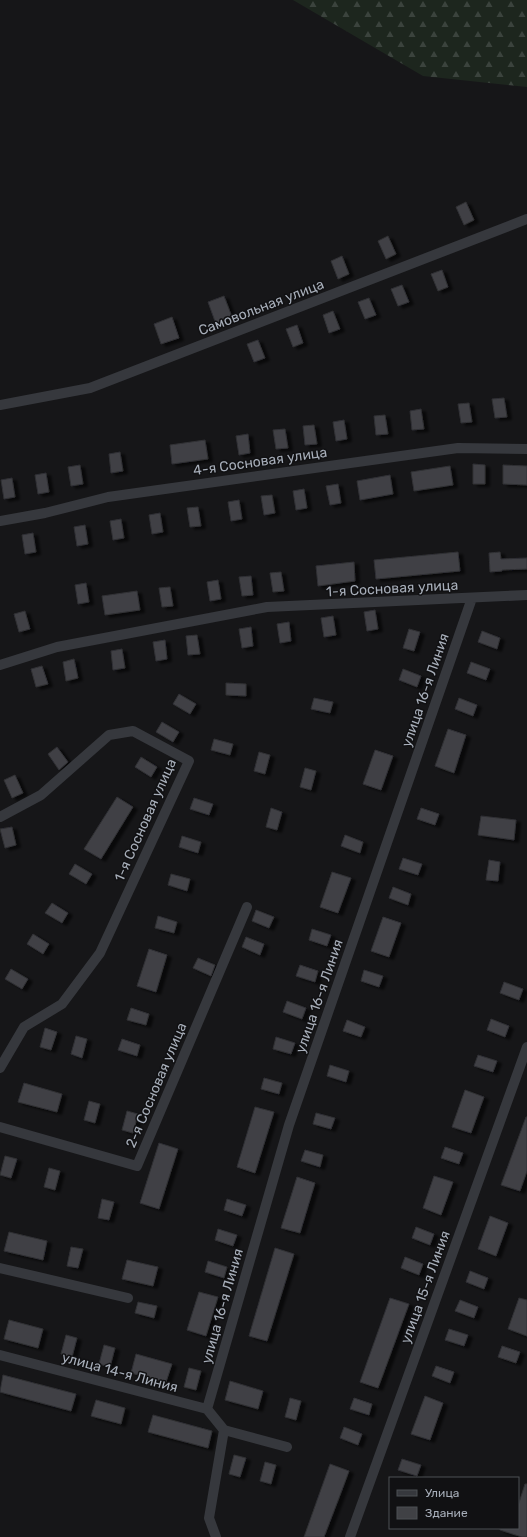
<svg xmlns="http://www.w3.org/2000/svg" width="527" height="1537" viewBox="0 0 527 1537" font-family="Rubik,sans-serif">
<style>
.forest{fill:url(#forest-firs)}
.building{fill:#404145;stroke:#303034;filter:url(#shadow)}
.lines{fill:none;stroke-linecap:round;stroke-linejoin:round}
.minor{stroke:#36383d;stroke-width:10}
.labels{text-anchor:middle;stroke-width:3;stroke-linejoin:round;paint-order:stroke}
.street-label{font-size:14px;fill:#a7aeb9;stroke:#111113}
</style>
<defs>
<pattern id="forest-firs" width="22" height="20" patternUnits="userSpaceOnUse"><rect width="22" height="20" fill="#1d261e"/><path d="M5 1l3.5 6h-7zM16 11l3.5 6h-7z" fill="#3b433d"/></pattern>
<filter id="shadow"><feDropShadow dx="4.5" dy="2.5" stdDeviation="1" flood-color="#0009"/></filter>
</defs>
<rect width="100%" height="100%" fill="#161618"/>
<!-- forest -->
<path class="forest" d="M293,0H527V87L423,76Z"/>
<!-- building -->
<path class="building" d="M466,202L474,220L464,225L456,207Z
M388,236L396,254L386,259L378,241Z
M342,256L349,274L338,279L331,261Z
M442,270L448,287L438,291L431,274Z
M402,285L409,302L398,306L391,289Z
M224,296L232,317L216,324L208,302Z
M369,298L376,315L365,319L358,302Z
M333,311L340,329L329,333L323,315Z
M172,317L179,338L161,344L154,324Z
M297,325L303,343L293,347L286,329Z
M258,340L265,358L254,362L247,344Z
M504,398L507,417L495,418L492,399Z
M469,403L472,422L461,423L458,404Z
M421,409L424,429L412,430L410,411Z
M385,415L388,434L376,435L374,416Z
M344,420L347,439L336,441L333,422Z
M314,425L317,444L305,445L303,426Z
M285,429L288,448L276,449L273,430Z
M248,434L250,453L239,455L236,436Z
M205,440L208,459L172,464L170,445Z
M120,452L123,471L111,473L109,454Z
M473,464L485,465V484H473Z
M80,465L83,484L71,486L68,467Z
M503,465L527,466V485L503,484Z
M450,466L453,485L414,491L411,472Z
M46,473L49,492L38,494L35,475Z
M390,475L393,494L360,500L357,481Z
M12,478L15,497L4,499L1,480Z
M338,484L341,503L330,505L326,486Z
M304,489L307,508L296,510L293,491Z
M272,495L275,513L264,515L261,496Z
M239,500L242,519L231,521L228,502Z
M198,507L201,526L190,527L187,508Z
M160,513L163,532L152,534L149,515Z
M121,519L124,538L113,540L110,521Z
M85,525L88,544L77,546L74,527Z
M33,533L36,552L25,554L22,535Z
M458,552L460,571L376,579L374,560Z
M500,552L501,559L527,558V569L502,570V571L490,572L489,553Z
M354,562L355,581L318,586L316,566Z
M281,572L284,591L273,592L270,573Z
M251,576L253,595L242,596L239,577Z
M218,580L221,599L210,601L207,582Z
M86,583L89,602L78,604L75,585Z
M170,587L173,606L162,607L159,588Z
M137,591L140,610L105,615L102,596Z
M375,610L378,629L367,631L364,612Z
M25,611L30,629L19,632L14,614Z
M333,616L336,635L324,637L321,618Z
M289,622L291,641L280,643L277,624Z
M251,627L253,646L242,648L239,629Z
M409,629L420,632L414,651L403,648Z
M482,631L500,638L497,649L478,642Z
M197,635L200,654L188,655L186,636Z
M165,640L167,659L156,661L153,642Z
M122,649L125,668L113,670L111,651Z
M74,659L78,678L66,681L63,662Z
M471,662L490,669L486,680L467,673Z
M42,666L48,684L36,687L31,669Z
M403,669L421,676L417,687L399,680Z
M226,683L246,684V696L226,695Z
M179,694L196,704L190,714L173,704Z
M314,698L333,702L330,713L311,709Z
M459,698L477,705L473,716L455,709Z
M162,722L179,732L173,742L156,732Z
M448,729L466,735L454,773L435,766Z
M214,739L233,744L230,755L211,750Z
M57,747L68,762L59,770L48,754Z
M375,750L393,756L381,790L363,784Z
M259,752L270,755L265,774L254,771Z
M141,757L157,767L151,777L135,767Z
M305,768L316,771L311,790L300,787Z
M15,775L23,793L12,798L4,780Z
M117,797L133,807L101,859L84,849Z
M194,798L213,804L209,815L190,809Z
M271,808L282,812L277,830L266,827Z
M421,808L439,814L435,825L417,819Z
M481,816L516,820L514,840L478,835Z
M12,827L16,845L5,848L0,829Z
M345,835L363,842L360,853L341,846Z
M182,836L201,842L198,853L179,847Z
M403,858L422,864L418,875L399,869Z
M489,860L500,862L498,881L486,880Z
M75,864L92,874L86,884L69,874Z
M332,872L351,878L338,913L320,907Z
M171,874L190,879L187,891L168,885Z
M393,887L411,894L408,905L389,898Z
M52,903L68,913L62,923L45,913Z
M256,910L274,917L269,928L252,921Z
M158,916L177,922L174,933L155,928Z
M383,917L401,923L389,957L371,951Z
M312,929L331,935L327,946L309,940Z
M33,934L49,944L43,954L27,944Z
M246,937L264,944L260,955L242,947Z
M149,949L167,955L156,992L137,986Z
M198,958L215,965L211,976L193,968Z
M300,965L318,971L315,982L296,976Z
M11,969L28,979L22,989L5,979Z
M364,970L383,976L379,987L361,981Z
M504,982L523,989L519,1000L500,993Z
M287,1001L306,1008L302,1019L283,1012Z
M131,1008L149,1014L146,1025L127,1020Z
M491,1019L509,1026L505,1037L487,1030Z
M347,1020L365,1027L361,1037L343,1031Z
M45,1028L57,1032L51,1050L40,1047Z
M76,1036L87,1039L82,1058L71,1054Z
M276,1037L295,1043L291,1054L273,1049Z
M122,1039L140,1045L137,1056L118,1050Z
M478,1055L497,1061L493,1072L474,1066Z
M330,1065L349,1071L346,1082L327,1076Z
M264,1078L282,1083L279,1094L261,1089Z
M24,1083L62,1094L57,1112L18,1102Z
M465,1090L484,1097L471,1133L452,1127Z
M89,1101L100,1104L95,1123L84,1120Z
M255,1107L274,1112L255,1173L237,1167Z
M127,1111L138,1114L133,1133L122,1130Z
M316,1113L335,1118L331,1129L313,1124Z
M526,1117H527V1171L520,1191L501,1185Z
M159,1143L178,1149L159,1209L140,1203Z
M445,1147L463,1153L459,1164L441,1158Z
M305,1150L323,1155L320,1167L301,1161Z
M5,1156L17,1159L11,1178L0,1175Z
M49,1168L60,1171L55,1190L44,1187Z
M434,1176L453,1182L441,1215L423,1208Z
M297,1177L315,1183L300,1233L281,1228Z
M102,1199L114,1202L109,1220L98,1218Z
M227,1199L246,1205L242,1216L224,1210Z
M490,1216L508,1223L496,1256L478,1249Z
M416,1227L434,1234L430,1245L412,1238Z
M218,1229L237,1235L233,1246L215,1240Z
M9,1232L47,1241L43,1260L4,1251Z
M71,1247L83,1249L78,1268L67,1266Z
M275,1248L294,1254L267,1341L249,1336Z
M405,1257L423,1264L419,1275L401,1268Z
M127,1260L158,1267L153,1286L122,1279Z
M208,1261L227,1267L224,1278L205,1272Z
M470,1271L488,1278L484,1289L466,1282Z
M199,1292L218,1297L206,1336L187,1330Z
M390,1298L409,1304L378,1388L360,1382Z
M519,1298L527,1300V1336L508,1329Z
M460,1300L478,1307L474,1318L455,1311Z
M138,1302L157,1306L154,1318L135,1313Z
M9,1320L43,1329L38,1348L4,1339Z
M449,1329L468,1335L464,1346L445,1340Z
M66,1335L77,1338L72,1357L61,1354Z
M104,1345L115,1348L110,1367L99,1364Z
M502,1346L520,1352L516,1363L498,1357Z
M136,1354L172,1364L166,1382L131,1373Z
M436,1366L454,1372L450,1383L432,1376Z
M189,1368L201,1371L196,1390L184,1387Z
M3,1375L76,1394L71,1411L0,1392Z
M230,1381L263,1391L258,1409L225,1400Z
M425,1396L443,1403L430,1440L411,1434Z
M290,1398L301,1401L296,1420L285,1417Z
M354,1398L372,1404L369,1415L350,1409Z
M96,1400L125,1408L121,1424L91,1416Z
M153,1415L212,1431L208,1448L148,1432Z
M344,1427L362,1434L358,1445L340,1438Z
M234,1455L246,1458L240,1477L229,1474Z
M402,1459L421,1465L417,1476L398,1470Z
M265,1462L276,1465L271,1484L260,1481Z
M330,1464L349,1471L342,1490L324,1537H304Z
M525,1484H527V1537H522L500,1530V1528H518V1506Z"/>
<g class="lines">
<!-- minor -->
<path class="minor" d="M0,405L90,388L527,219
M0,521L45,513L108,497L458,448L527,449
M0,665L57,647L267,607L527,595
M0,817L41,795L109,735L133,731L189,761L100,953L62,1004L24,1027L0,1068
M0,1127L137,1166L247,907
M0,1268L128,1298
M0,1355L207,1409L224,1430L209,1518L216,1537
M207,1409L289,1125L472,598
M224,1430L287,1447
M350,1537L527,1047"/>
</g>
<g class="labels">
<!-- street labels -->
<g class="street-label">
<text transform="translate(261 307) rotate(-21)" y="5">Самовольная улица</text>
<text transform="translate(260 461) rotate(-8)" y="5">4-я Сосновая улица</text>
<text transform="translate(392 588) rotate(-3)" y="5">1-я Сосновая улица</text>
<text transform="translate(425 690) rotate(-71)" y="5">улица 16-я Линия</text>
<text transform="translate(145 820) rotate(-66)" y="5">1-я Сосновая улица</text>
<text transform="translate(319 996) rotate(-71)" y="5">улица 16-я Линия</text>
<text transform="translate(156 1085) rotate(-67)" y="5">2-я Сосновая улица</text>
<text transform="translate(425 1287) rotate(-70)" y="5">улица 15-я Линия</text>
<text transform="translate(222 1306) rotate(-74)" y="5">улица 16-я Линия</text>
<text transform="translate(120 1372) rotate(15)" y="5">улица 14-я Линия</text>
</g>
</g>
<!-- legend -->
<rect x="389" y="1477" width="130" height="52" fill="#111113" stroke="#4d5055"/>
<rect x="397" y="1490" width="20" height="6" fill="#36383d" stroke="#4d5055"/>
<text x="425" y="1497" font-size="12" fill="#a7aeb9">Улица</text>
<rect x="397" y="1507" width="20" height="12" fill="#404145" stroke="#4d5055"/>
<text x="425" y="1517" font-size="12" fill="#a7aeb9">Здание</text>
</svg>
